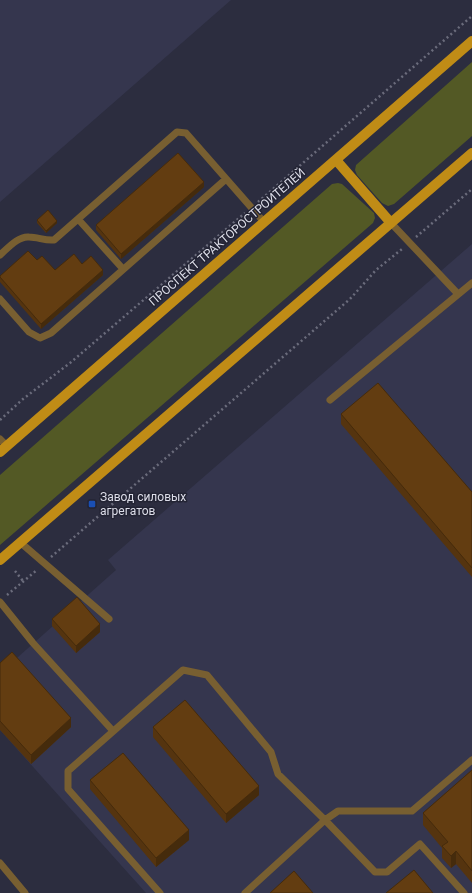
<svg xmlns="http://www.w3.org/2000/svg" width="472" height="893" viewBox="0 0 472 893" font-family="Roboto,sans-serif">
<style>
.built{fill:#35364e}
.green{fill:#535925}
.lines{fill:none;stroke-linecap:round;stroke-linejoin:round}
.path{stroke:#6b6c7c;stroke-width:2.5;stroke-dasharray:2 3;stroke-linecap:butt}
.service{stroke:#785f31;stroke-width:7}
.primary{stroke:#c08c16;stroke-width:10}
.wall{fill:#55340f}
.shaded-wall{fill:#452b0c}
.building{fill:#633d11;stroke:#452b0c}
.transit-dot{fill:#1a4fb4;stroke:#232434;stroke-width:1.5}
.labels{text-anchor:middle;stroke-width:3;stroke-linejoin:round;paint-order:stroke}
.street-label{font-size:12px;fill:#dddee9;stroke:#232434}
.poi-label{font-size:12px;fill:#dddee9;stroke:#232434;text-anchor:start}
</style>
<rect width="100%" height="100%" fill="#2c2d3f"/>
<!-- built -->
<path class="built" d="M0,0H231L0,202Z
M472,244V893H146L0,730V673L116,570L108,560Z"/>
<!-- green -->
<path class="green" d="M472,62V136L394,204L388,206L382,203L357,175L355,170L356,165Z
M338,183L342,184L374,213L375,218L373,223L0,545V475L332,184Z"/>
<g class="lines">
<!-- path -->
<path class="path" d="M258,202L472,16
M416,237L472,189
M0,420L23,399L70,363L245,213
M51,557L350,299L376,270L402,249
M15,571L23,581
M7,595L37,570"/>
<!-- service -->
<path class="service" d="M78,219L123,269
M391,223L458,294
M0,255C8,248 18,236 29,237C38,237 45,241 54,240L177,132L186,133L264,222
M0,299L29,332L40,338L51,333L226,179
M330,400L472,283
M0,439L7,446
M21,543L109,619
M0,602L33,643L113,731
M0,863L25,893
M160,893L68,789V771L183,670L207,675L271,752L278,774L325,820L338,811H412L472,760
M245,893L325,820L375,872H387L420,844L464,893"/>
<!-- primary -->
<path class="primary" d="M336,160L391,223
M0,452L472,41
M0,560L472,153"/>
</g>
<!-- wall -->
<path class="wall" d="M204,187L121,259L96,230V225Z
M37,220L57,223L46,233L37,223Z
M37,260L55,270L82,264L103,275L41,329L0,282V276Z
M341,414L472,492V577L341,424Z
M52,619L100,632L76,653L52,626Z
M0,663L71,727L31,764L0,730Z
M153,727L259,795L226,823L153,737Z
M472,770V883L456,864L451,868L442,858V848L423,825V813Z
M90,780L189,840L156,867L90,789Z"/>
<!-- shaded-wall -->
<path class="shaded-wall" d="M204,182V187L121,259V254Z
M57,221V223L46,233V231Z
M103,270V275L41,329V324Z
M100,624V632L76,653V646Z
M71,718V727L31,764V755Z
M259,786V795L226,823V814Z
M189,830V840L156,867V858Z
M456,851V864L451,868V856Z"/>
<!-- building -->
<path class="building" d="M178,153L204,182L121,254L96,225Z
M48,210L57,221L46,231L37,220Z
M28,251L37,260L42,256L55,270L74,254L82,264L91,256L103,270L41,324L0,277V276Z
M378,383L472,492V568L341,414Z
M77,597L100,624L76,646L52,619Z
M12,652L71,718L31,755L0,721V663Z
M185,700L259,786L226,814L153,727Z
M123,753L189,830L156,858L90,780Z
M472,770V871L456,851L451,856L442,846L448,842L423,813Z
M414,870L433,893H386Z
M294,871L313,893H270Z"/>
<!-- markers -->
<rect class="transit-dot" x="88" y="500" width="8" height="8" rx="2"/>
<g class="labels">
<!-- street labels -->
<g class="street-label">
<text transform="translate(227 237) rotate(-41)" y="4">ПРОСПЕКТ ТРАКТОРОСТРОИТЕЛЕЙ</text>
</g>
<!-- poi labels -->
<g class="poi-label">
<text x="100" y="501">Завод силовых<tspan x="100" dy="14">агрегатов</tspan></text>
</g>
</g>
</svg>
